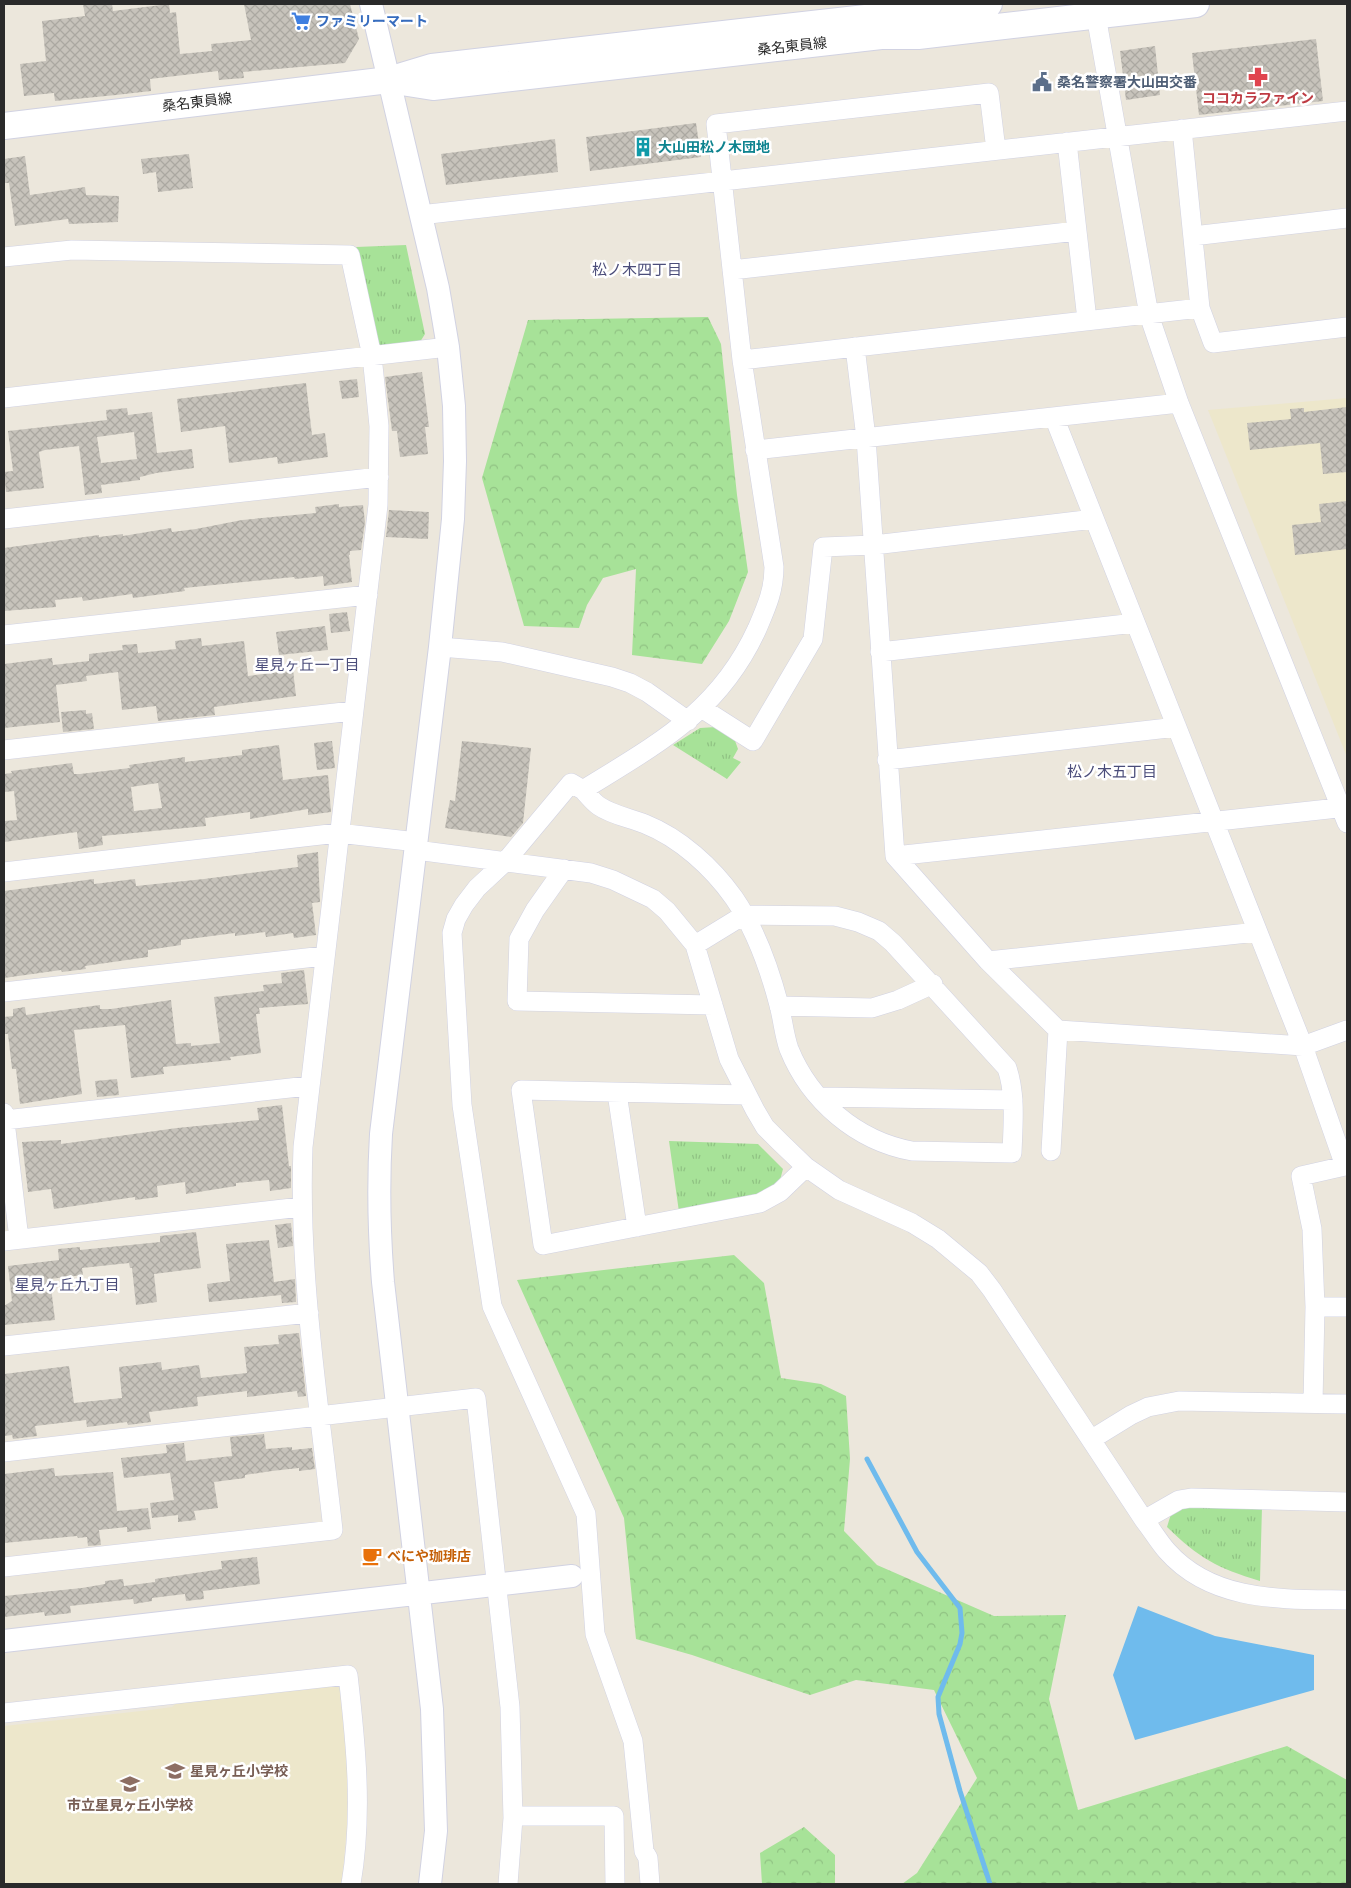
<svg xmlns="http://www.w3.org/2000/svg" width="1351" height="1888" viewBox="0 0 1351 1888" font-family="Lato,'Noto Sans JP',sans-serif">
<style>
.education{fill:#ede7cb}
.grass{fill:url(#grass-tufts)}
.forest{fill:url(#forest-crowns)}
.water{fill:#6fbbed}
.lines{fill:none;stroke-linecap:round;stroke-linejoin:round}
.stream{stroke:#6fbbed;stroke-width:5}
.building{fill:url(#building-cross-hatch);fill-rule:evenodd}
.minor-casing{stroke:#d1d2e2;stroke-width:20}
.tertiary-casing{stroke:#d1d2e2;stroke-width:24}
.secondary-casing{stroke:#d1d2e2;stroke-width:28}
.minor{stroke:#fff;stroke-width:19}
.tertiary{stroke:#fff;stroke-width:22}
.secondary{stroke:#fff;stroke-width:26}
.labels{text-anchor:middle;stroke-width:5;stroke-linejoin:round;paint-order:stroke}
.shop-label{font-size:14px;font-weight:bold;fill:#366cbe;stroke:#fff;text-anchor:start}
.street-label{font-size:14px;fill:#2a2a2a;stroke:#fff}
.service-label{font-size:14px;font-weight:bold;fill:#4e5e75;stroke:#fff;text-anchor:start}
.health-label{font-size:14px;font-weight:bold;fill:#be3a42;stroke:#fff}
.culture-label{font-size:14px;font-weight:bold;fill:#0d838f;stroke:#fff;text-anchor:start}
.food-label{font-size:14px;font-weight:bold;fill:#c56008;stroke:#fff;text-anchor:start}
.education-label{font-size:14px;font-weight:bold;fill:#785e54;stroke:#fff;text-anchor:start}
.neighbourhood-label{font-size:15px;fill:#4b4d7a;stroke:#fff}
</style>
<defs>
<pattern id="grass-tufts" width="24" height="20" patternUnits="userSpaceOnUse" patternTransform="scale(1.25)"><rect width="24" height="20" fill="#a7e298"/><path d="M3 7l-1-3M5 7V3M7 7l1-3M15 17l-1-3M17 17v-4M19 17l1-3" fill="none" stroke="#90c283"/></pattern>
<pattern id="forest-crowns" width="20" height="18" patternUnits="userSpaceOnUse" patternTransform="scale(1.25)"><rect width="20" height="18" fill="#a7e298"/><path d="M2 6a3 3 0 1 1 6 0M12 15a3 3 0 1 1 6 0" fill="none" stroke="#90c283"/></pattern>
<pattern id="building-cross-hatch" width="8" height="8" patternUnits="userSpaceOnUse" patternTransform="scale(1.25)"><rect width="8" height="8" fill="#c7c3bb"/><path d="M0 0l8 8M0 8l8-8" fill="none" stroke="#aba8a1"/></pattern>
</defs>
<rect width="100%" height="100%" fill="#ece7dc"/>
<!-- education -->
<path class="education" d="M1347,398V757L1208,410Z
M335,1683L342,1689L346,1730L348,1813L342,1884H4V1726L150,1710L172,1707L178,1702Z"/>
<!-- grass -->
<path class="grass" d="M406,245L425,334L420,342L383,347L376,343L356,247Z
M716,727L734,738L738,749L733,758L741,762L727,779L673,745L700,728Z
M669,1141L758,1144L783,1169L779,1184L758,1199L679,1212Z
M1185,1507H1262L1260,1581C1217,1568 1199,1558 1167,1527L1171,1514Z"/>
<!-- forest -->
<path class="forest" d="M708,317L721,344L737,495L748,572L729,621L702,664L632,655L636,569L603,578L587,605L579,628L524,626L482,478L528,320Z
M734,1255L764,1283L781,1378L821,1384L846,1396L850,1459L844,1531L877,1565L994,1616L1066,1615L1049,1699L1078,1810L1287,1746L1347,1780V1884H902L917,1873L977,1778L934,1690L856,1680L810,1695L692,1655L636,1639L624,1518L517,1280Z
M804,1827L835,1855V1884H762L760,1853Z"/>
<!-- water -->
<path class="water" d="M1138,1606L1215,1636L1314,1655V1690L1135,1740L1113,1675Z"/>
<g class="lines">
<!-- stream -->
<path class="stream" d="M867,1459L917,1552L960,1608L962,1633L960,1644L938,1697L939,1714L960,1791L990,1884"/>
</g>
<!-- building -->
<path class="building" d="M83,4H112L113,11L169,4L170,13L176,12L180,54L212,51L211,44L251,40L244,4H350L359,39L345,63L243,72L244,78L219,80L218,71L150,79L151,91L116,95L55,101L54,93L24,96L20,64L46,61L42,21L85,16Z
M1316,39L1323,101L1199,115L1192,53Z
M1155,46L1160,95L1126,100L1120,51Z
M696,123L701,157L590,171L586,137Z
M555,139L558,172L446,185L441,154Z
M189,154L193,188L158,192L156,172L143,174L141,159Z
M25,156L30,195L85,187L86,195L119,196L118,222L69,224L68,219L15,226L9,183H4V159Z
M422,372L429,427H425L428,454L400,457L397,431H392L385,377Z
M357,379L359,397L342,399L339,381Z
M306,383L312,435L325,433L328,457L278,464L277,457L229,463L225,426L181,432L177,399Z
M1347,407V472L1323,474L1320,443L1250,450L1247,423L1291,419L1290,409L1304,408V412Z
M127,408L128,415L152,412L157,453L192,449L194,468L156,473L140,477V480L101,485L102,493L85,495L79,446L45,450L39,452L44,488L6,492L4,472L13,471L8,431L107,420L106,410ZM134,432L137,459L101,463L97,437Z
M1347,501V549L1295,555L1292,525L1321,522L1319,504Z
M339,504V507L363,505L365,522L361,550L350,551V555H349L352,582L324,586L323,576L295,579L294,577L184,588L185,591L133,598L132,594L83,601L82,597L55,600L56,607L4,611V548L99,535V537L123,534V536L171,528L172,532L196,529L242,520L316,513L315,507Z
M389,510L429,512L428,539L386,537Z
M347,612L350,631L331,633L329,614Z
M325,626L328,650L279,655L276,632Z
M201,638L202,646L244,641L248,676L293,670L296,696L214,707L215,715L158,721L156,706L122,710L118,672L86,676L87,681L56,685L60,722L4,728V664L52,658L53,665L89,661V654L123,650L122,645L137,644L138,653L176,649L175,641Z
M86,710V714L92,713L94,729L63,732L61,712Z
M332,741L335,768L317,770L314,743Z
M462,741L531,748L523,823L511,837L445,828L450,800L455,801Z
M279,745L283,780L328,775L331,812L308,815V809L250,819V812L205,818L206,826L102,836L103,845L79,849L77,832L4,842L5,821L17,820L14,791L4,792V774L12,773L11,771L72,763L74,774H80L130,768L129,765L185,757V762L242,755V750ZM158,783L162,808L134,811L131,787Z
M318,852L320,902L312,903L316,935L294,938L293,933L266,937L265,932L235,936V933L181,940V945L148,950V957L85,966L86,969L62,972L61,970L4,978V891L94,879V884L135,879L136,886L204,879L298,867L297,855Z
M304,970L308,1004L259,1008L260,1014H256L261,1053L230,1057L231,1060L163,1067L164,1074L131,1078L125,1025L74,1030L82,1094L20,1104L16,1069H12L8,1034H5L4,1027V1017L13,1016V1009L25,1007L26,1015L100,1005V1009H111L171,1000L176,1044L191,1043V1046L220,1043L214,997L264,991L263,985L282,983L281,973Z
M117,1079L119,1095L97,1097L95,1081Z
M282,1105L289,1166H291V1188L270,1191L269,1180L236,1183V1186L186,1194L185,1182L157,1186L158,1197L135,1200V1197L54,1209L51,1189L28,1192L22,1142L61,1140V1144L177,1128L259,1120L257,1108Z
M291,1223L293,1246L278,1248L275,1225Z
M196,1232L201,1268L154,1274L157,1302L136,1305L132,1268H130L129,1263L82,1268L83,1275L50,1279L55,1320L4,1325V1306L12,1301L8,1266L59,1260L58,1249L80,1247V1250L160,1242V1236Z
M269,1240L274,1282L295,1279L296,1302L282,1303L281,1295L209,1302L207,1284L230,1281L226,1244Z
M299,1333L306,1396L298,1397L297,1391L247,1397V1391L197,1397L198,1406L149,1412L151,1422L128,1425L127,1422L87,1427L86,1420L35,1426L37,1436L13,1439L12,1435L4,1436V1374L69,1366L74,1403L122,1398L119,1367L161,1362L162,1370L199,1365L201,1378L247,1373L244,1347L279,1344L278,1335Z
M264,1434L266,1449L292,1447V1450L312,1448L315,1469L299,1471V1468L272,1471L245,1475V1478L214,1482L218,1508L194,1511L196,1520L178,1522V1515L152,1518L150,1503L174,1500L170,1473L124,1478L121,1458L167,1453L166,1445L184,1443L186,1461L232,1456L230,1437Z
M54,1468L55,1476L113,1472L117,1511L148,1508L151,1529L127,1532V1527L99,1530L101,1545L88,1546L87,1537L78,1538L77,1536L4,1543V1474Z
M257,1557L260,1584L203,1591L204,1599L186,1601L185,1594L152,1598V1601L134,1604L133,1599L70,1606L71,1613L45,1616L44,1612L4,1617V1596L82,1588L105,1584V1581L123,1579L124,1586L155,1582V1579L222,1569L221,1561Z"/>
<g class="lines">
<defs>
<path id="minor" d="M1094,4L1149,315L1179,403L1347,823
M1182,129L1200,308L1213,343L1347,327
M1067,142L1087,320
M420,215L1347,111
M1193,236L1347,218
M4,257L72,250L350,255L372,356L375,385L379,426L378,505L303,1147C298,1275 319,1402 333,1530L4,1567
M732,270L1077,231
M855,347L866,438L895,856L988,961L1058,1030L1051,1151
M742,360L1200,308
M4,398L448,347
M1054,417L1303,1046L1345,1166L1347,1165
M755,450L1179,403
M4,519L379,477
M4,635L368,595
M440,647L502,652L612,677L630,683L647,692L688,721
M880,652L1135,623
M703,709L753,741L813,639L823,547L874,545L1094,519
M4,750L353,711
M887,760L1177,727
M583,790C588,795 593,802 599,806C612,815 630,818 645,824C680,838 712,867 734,898C756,930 769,967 779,1005C783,1020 784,1035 789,1049C810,1101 857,1141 912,1151L1012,1153C1013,1124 1016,1095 1007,1068L893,943L879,931L858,922L835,916L744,915L695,945
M416,850L591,873L613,880L653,899L667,911L695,945L729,1059L755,1110L765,1127L780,1142L806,1167L839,1190L912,1223L938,1239L979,1273L992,1290L1144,1520C1152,1530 1159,1542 1167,1551C1213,1603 1284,1599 1347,1600
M895,856L1347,807
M564,869L535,910L519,939L517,1001L713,1005
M4,872L338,833L417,842
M988,961L1257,932
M4,992L324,956
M779,1006L872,1008L898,1000L933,984
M1058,1030L1303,1046L1347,1030
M617,1093L637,1227
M747,1095L521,1090L543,1245L760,1203L780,1192L806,1167
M820,1097L1013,1100
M4,1113L19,1239
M5,1120L308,1086
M4,1241L301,1207
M1315,1307H1347
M4,1346L309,1313
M1313,1403L1315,1307L1312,1229L1301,1176L1345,1166
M1092,1439L1131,1415L1148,1407L1179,1401L1347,1404
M4,1452L476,1398L510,1707L513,1818L508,1884
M1144,1520L1179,1500L1191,1498L1347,1502
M4,1713L348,1675C356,1745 363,1814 351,1884
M513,1816H614L615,1884
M650,1884L648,1858L644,1851L633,1741L595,1634L586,1514L492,1306L462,1105L452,933L456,919L464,905L477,888L505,862L571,783L583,790C657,744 719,712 757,629C766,608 774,591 774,567L742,360L716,124L989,93L996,150"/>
<path id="tertiary" d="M371,4L438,288L448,347L454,406L455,461L453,519L440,647L381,1134C378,1184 379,1232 383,1282L432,1709L436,1831L430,1884
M4,1641L572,1576"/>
<path id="secondary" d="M395,81L433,87L881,36H918L1196,4
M4,126L389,80L432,67L989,4"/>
</defs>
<!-- minor casing -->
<use href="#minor" class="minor-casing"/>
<!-- tertiary casing -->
<use href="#tertiary" class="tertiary-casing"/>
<!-- secondary casing -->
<use href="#secondary" class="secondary-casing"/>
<!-- minor -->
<use href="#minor" class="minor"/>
<!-- tertiary -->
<use href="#tertiary" class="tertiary"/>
<!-- secondary -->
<use href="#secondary" class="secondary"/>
</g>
<!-- icons -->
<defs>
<symbol id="supermarket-bare" viewBox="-9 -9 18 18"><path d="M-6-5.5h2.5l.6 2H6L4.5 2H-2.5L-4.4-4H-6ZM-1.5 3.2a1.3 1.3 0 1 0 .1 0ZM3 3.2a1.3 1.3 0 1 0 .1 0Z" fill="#3f7fe0" stroke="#fff" stroke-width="2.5" paint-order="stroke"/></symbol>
<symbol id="pharmacy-bare" viewBox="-9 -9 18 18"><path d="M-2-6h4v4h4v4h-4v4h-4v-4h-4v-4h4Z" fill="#e0444e" stroke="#fff" stroke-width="2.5" paint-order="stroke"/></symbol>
<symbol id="civic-bare" viewBox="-9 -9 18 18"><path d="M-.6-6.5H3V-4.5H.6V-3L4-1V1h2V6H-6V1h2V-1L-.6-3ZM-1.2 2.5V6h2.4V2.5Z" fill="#5c6f8a" stroke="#fff" stroke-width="2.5" paint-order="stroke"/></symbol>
<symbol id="building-bare" viewBox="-9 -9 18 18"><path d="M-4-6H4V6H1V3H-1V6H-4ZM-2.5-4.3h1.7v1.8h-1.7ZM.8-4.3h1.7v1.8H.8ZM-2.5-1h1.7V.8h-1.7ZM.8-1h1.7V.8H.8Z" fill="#0f9aa8" stroke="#fff" stroke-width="2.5" paint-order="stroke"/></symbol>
<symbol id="cafe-bare" viewBox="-9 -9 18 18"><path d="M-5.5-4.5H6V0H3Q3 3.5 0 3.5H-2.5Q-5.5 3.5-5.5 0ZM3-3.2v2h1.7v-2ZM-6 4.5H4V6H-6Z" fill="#e8710a" stroke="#fff" stroke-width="2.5" paint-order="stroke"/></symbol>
<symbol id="school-bare" viewBox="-9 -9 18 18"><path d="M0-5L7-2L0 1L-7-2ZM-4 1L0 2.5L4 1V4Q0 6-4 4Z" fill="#8d6e63" stroke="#fff" stroke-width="2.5" paint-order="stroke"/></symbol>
</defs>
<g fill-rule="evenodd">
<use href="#supermarket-bare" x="287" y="7" width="28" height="28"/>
<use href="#pharmacy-bare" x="1244" y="63" width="28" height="28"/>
<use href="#civic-bare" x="1028" y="68" width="28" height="28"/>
<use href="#building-bare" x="629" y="133" width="28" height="28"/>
<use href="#cafe-bare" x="358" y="1542" width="28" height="28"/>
<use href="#school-bare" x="161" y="1757" width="28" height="28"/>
<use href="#school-bare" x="116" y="1770" width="28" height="28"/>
</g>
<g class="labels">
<!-- shop labels -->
<g class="shop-label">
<text x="316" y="26">ファミリーマート</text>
</g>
<!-- street labels -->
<g class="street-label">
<text transform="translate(792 46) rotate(-6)" y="5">桑名東員線</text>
<text transform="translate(197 102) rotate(-7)" y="5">桑名東員線</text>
</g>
<!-- service labels -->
<g class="service-label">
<text x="1057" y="87">桑名警察署大山田交番</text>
</g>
<!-- health labels -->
<g class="health-label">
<text x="1258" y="103">ココカラファイン</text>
</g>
<!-- culture labels -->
<g class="culture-label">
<text x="658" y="152">大山田松ノ木団地</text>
</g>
<!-- food labels -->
<g class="food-label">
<text x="387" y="1561">べにや珈琲店</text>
</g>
<!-- education labels -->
<g class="education-label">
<text x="190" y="1776">星見ヶ丘小学校</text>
<text x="130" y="1810" text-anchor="middle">市立星見ヶ丘小学校</text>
</g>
<!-- neighbourhood labels -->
<g class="neighbourhood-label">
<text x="637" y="275">松ノ木四丁目</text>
<text x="307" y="670">星見ヶ丘一丁目</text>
<text x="1112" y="777">松ノ木五丁目</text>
<text x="67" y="1290">星見ヶ丘九丁目</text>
</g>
</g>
<!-- border -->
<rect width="1351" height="1888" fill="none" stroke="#2a2a2a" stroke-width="10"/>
</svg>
